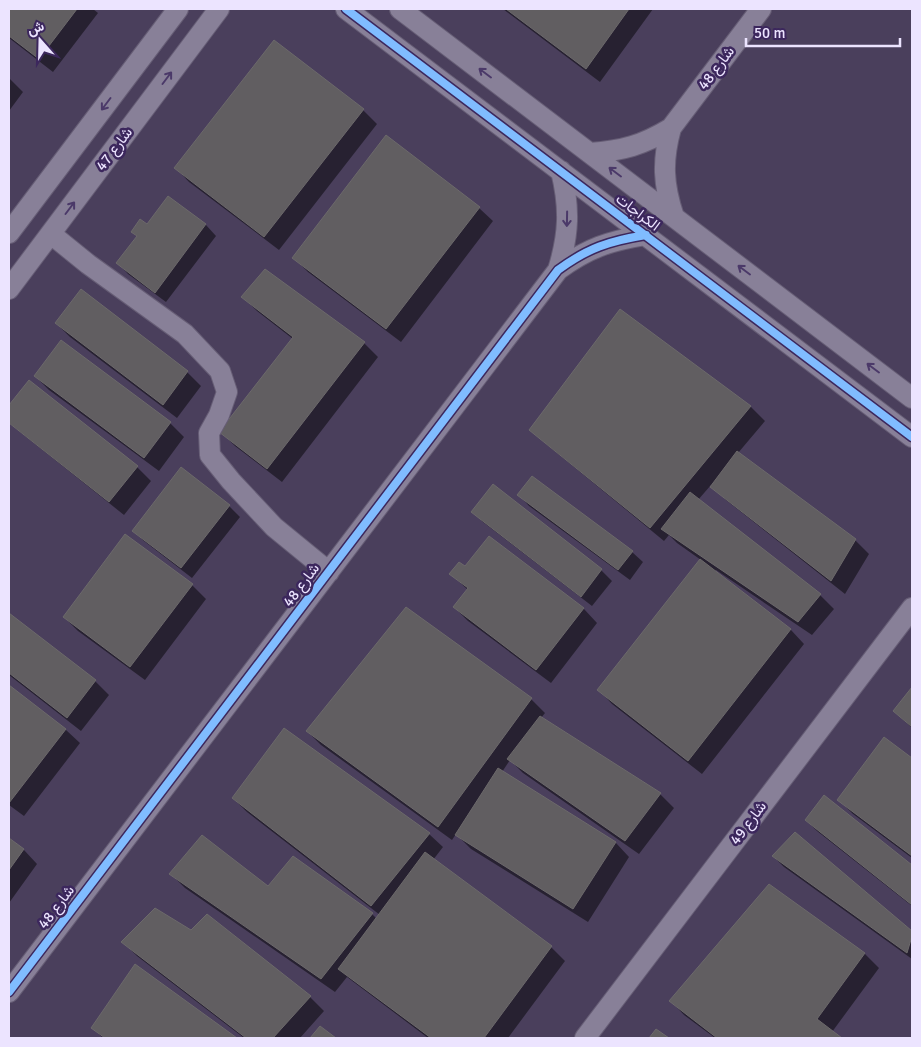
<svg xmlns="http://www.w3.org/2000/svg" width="921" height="1047" viewBox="0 0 921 1047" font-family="Signika,Vazirmatn,sans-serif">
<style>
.shadow{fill:#0007}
.building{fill:#615e61;stroke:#6c696b}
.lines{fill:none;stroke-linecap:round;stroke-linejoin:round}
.minor-casing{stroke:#665d75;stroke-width:22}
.minor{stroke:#888098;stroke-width:20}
.cycleway-casing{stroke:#3c275d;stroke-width:11}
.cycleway{stroke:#80bcff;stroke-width:8}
.oneway{stroke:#4b3969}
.labels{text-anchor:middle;stroke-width:5;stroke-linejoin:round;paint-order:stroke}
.street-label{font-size:15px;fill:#ece4ff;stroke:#3c275d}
</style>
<rect width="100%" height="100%" fill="#4a3f5c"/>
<!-- shadow -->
<path class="shadow" d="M9,9H93L98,13L53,72L9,38Z
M503,9H653L600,82Z
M9,78L23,92L9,111Z
M363,110L377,124L279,250L189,182L176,168Z
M168,198L206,225L216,236L166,302L128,274L118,263L138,237L132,232L147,226Z
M479,208L493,221L401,342L308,272L294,258Z
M81,291L187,372L201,386L177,418L70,337L56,323Z
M243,297L364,343L378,357L282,482L235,446L221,432L293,339L257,311Z
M620,311L751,407L765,421L738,453L855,540L869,554L845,594L726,500L711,485L698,500L820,595L834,609L812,635L716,570L715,571L791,630L804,644L702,774L612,704L599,690L701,560L677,543L669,535L664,541L545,443L531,430Z
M61,342L170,423L184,437L159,471L49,390L35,376Z
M29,382L137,467L151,481L124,515L9,423V407Z
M181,469L229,506L240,517L192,578L144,541L133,531Z
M493,486L601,570L612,581L592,606L483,522L473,512Z
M519,495L632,552L643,562L630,580L529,506Z
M489,538L584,609L597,623L551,683L468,621L454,607L468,590L451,574L466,568Z
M192,585L206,599L145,680L78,631L64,617Z
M9,615L95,681L109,695L81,731L9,675Z
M9,686L66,730L80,743L24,816L9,805Z
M912,689V728L894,711Z
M531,699L545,713L541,718L660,794L674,808L639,854L523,773L510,760L502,772L616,843L629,857L588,922L471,849L456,834L452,840L321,745L307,731Z
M885,739L912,759V858L853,814L839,800Z
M824,797L912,867V906L817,831L806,820Z
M233,798L429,834L443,847L433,860L551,947L565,961L508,1038H428L347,977L335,992L185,888L171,874L268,888L372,914L377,919L380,915L247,812Z
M795,834L912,932V959L784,867L773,856Z
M9,839L24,850L37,864L9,903Z
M769,886L865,954L879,968L832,1032L840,1038H715L684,1015L671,1001Z
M207,915L310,997L324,1011L300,1038H244L137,956L123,942L191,932Z
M136,966L235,1038H103L93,1028Z"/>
<!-- building -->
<path class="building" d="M9,9H77L39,59L9,36Z
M506,9H629L586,69Z
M274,40L364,109L264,237L174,168Z
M386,135L480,207L386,329L292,258Z
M168,196L206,224L155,293L116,263L137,236L131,232L140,219L147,224Z
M265,269L365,342L267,469L219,432L293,337L241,297Z
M81,289L188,371L163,405L55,323Z
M620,309L751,406L650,528L529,430Z
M61,340L171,422L144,458L34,376Z
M29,380L138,466L109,502L9,423V405Z
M737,451L856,539L831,581L710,487Z
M181,467L230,505L181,568L132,531Z
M532,476L633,551L618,570L517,495Z
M493,484L602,569L581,597L471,512Z
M690,492L821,594L798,622L661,529Z
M125,534L193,584L130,667L63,617Z
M489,536L584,608L536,670L453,607L468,588L449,574L459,562L465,566Z
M700,559L791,629L688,761L597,690Z
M406,607L532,698L438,827L306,731Z
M9,613L96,680L67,718L9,673Z
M9,685L66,729L9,803Z
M912,687V727L893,711Z
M540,716L661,793L625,841L507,759Z
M284,728L430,833L371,906L232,798Z
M884,737L912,758V856L837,800Z
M498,768L616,842L573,909L455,835Z
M824,795L912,865V905L805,820Z
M795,832L912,931V936L907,953L772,856Z
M202,835L268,886L293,856L373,913L321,979L169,874Z
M9,838L24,849L9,870Z
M425,852L552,946L484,1038H431L338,969Z
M769,884L865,953L817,1019L842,1038H717L669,1001Z
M155,908L191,930L207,914L311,996L273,1038H246L121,942Z
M135,964L237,1038H105L91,1028Z
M320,1026L336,1038H310Z
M656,1029L669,1038H649Z"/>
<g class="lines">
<defs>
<path id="minor" d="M346,9L912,437
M400,9L912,398
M671,128C662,161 663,184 674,217
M590,153C622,151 643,145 671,128L761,9
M9,233L178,9
M51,234L88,264L185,334L220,371L227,392L219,415L209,433L210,455L231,481L274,527L329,572
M558,270C569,234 570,208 561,171
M9,289L219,9
M9,992L558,270C588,248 609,241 646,235
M585,1038L912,608"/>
</defs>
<!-- minor casing -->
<use href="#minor" class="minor-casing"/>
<!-- minor -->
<use href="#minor" class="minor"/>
<defs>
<path id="cycleway" d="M346,9L912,437
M9,992L558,270C588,248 609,241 646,235"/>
</defs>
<!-- cycleway casing -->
<use href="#cycleway" class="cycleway-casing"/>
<!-- cycleway -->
<use href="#cycleway" class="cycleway"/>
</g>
<!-- one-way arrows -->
<defs><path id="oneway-shaft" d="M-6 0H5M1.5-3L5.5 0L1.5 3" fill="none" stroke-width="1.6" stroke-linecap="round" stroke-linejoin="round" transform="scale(1.25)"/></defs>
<g class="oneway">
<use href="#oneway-shaft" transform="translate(485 73) rotate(-143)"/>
<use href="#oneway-shaft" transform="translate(167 78) rotate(-53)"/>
<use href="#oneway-shaft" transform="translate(106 104) rotate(127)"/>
<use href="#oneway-shaft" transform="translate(615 172) rotate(-143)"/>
<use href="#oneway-shaft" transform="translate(70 208) rotate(-53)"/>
<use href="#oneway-shaft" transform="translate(567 219) rotate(91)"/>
<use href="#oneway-shaft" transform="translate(744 270) rotate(-143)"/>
<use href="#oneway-shaft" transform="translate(873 368) rotate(-143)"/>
</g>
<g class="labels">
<!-- street labels -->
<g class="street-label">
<text transform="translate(716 68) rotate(-53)" y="5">شارع 48</text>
<text transform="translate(114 149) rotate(-53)" y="5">شارع 47</text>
<text transform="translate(638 212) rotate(37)" y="5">الكراجات</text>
<text transform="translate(301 585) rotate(-53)" y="5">شارع 48</text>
<text transform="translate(748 823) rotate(-53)" y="5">شارع 49</text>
<text transform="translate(56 907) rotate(-53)" y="5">شارع 48</text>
</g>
</g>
<!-- border -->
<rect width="921" height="1047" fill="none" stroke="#ece4ff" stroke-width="20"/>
<!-- north arrow -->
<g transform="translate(40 40) rotate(340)" stroke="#3c275d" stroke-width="4" paint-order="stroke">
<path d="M0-4L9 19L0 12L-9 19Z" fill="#ece4ff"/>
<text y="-8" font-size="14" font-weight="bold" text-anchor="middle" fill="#ece4ff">ش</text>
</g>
<!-- scale -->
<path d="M746 38v8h154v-8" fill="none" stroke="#ece4ff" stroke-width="2.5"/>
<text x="754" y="38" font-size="15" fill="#ece4ff" stroke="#3c275d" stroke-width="4" paint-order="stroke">50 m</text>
</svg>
